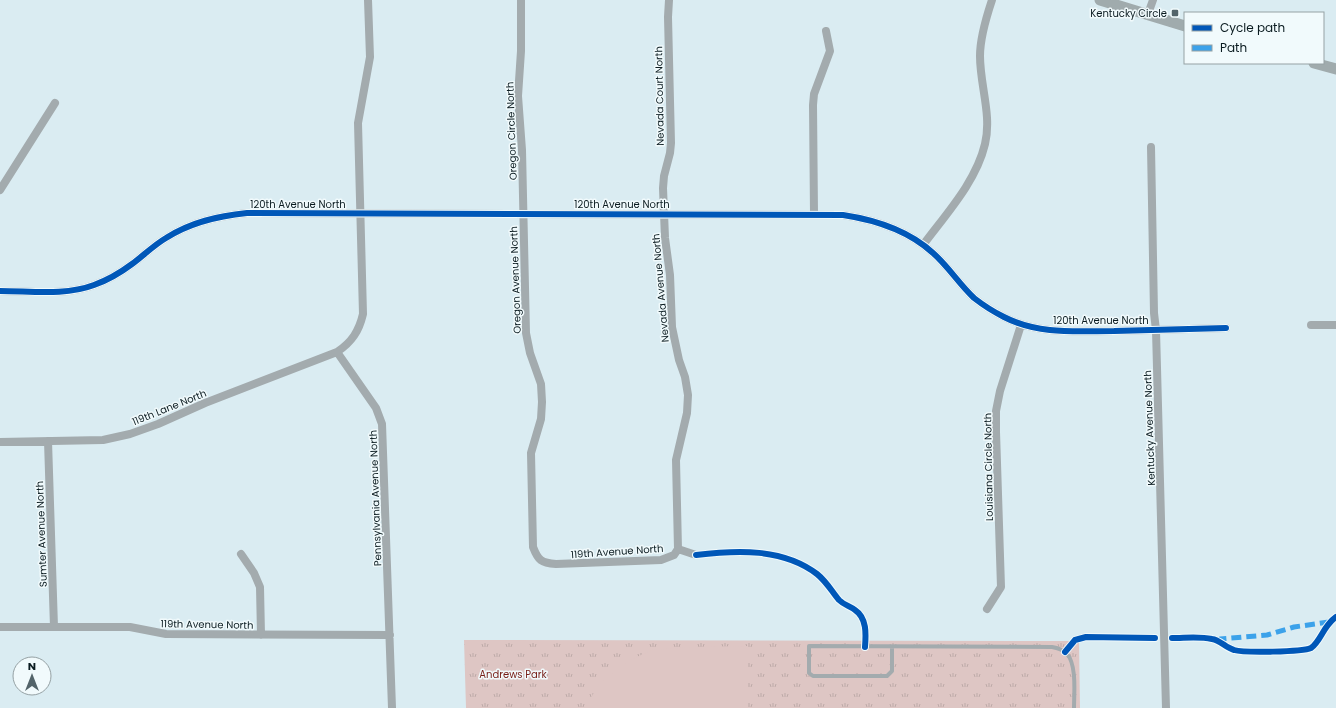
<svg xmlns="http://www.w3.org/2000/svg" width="1336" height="708" viewBox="0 0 1336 708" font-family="Poppins,sans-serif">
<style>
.grass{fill:url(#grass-tufts)}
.pitch{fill:#dec6c4}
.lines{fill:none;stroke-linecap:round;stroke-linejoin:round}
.lane{stroke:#a3abae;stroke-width:4}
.street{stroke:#a3abae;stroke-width:8}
.secondary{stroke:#a0abad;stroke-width:11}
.quiet{stroke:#3ca2ea;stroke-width:5;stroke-dasharray:10 5;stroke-linecap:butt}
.cycleway-casing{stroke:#f1fafc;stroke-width:8}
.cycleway{stroke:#0057b8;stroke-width:6}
.poi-dot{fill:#53646a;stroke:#f1fafc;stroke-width:1.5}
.labels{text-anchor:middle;stroke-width:3;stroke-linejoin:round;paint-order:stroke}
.poi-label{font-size:10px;fill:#0a1b20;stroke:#f1fafc;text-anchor:end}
.street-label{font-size:10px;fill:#0a1b20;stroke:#f1fafc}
.park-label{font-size:10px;fill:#771d16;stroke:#f1fafc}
</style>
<defs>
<pattern id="grass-tufts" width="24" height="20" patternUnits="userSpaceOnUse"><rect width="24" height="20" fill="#dec6c4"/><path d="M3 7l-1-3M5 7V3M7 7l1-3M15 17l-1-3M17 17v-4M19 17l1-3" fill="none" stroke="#bdaaa8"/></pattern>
</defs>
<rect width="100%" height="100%" fill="#daecf2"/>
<!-- grass -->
<path class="grass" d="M464,640L1079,641L1080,708H466Z"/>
<!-- pitch -->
<path class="pitch" d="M748,646V708H585L599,684L630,660L652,650L694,647Z"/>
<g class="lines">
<!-- lane -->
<path class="lane" d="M892,647V671L887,676H813L809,673V646L1052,647C1058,648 1063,650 1067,654C1077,665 1074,694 1074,708"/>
<!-- street -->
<path class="street" d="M521,0V51L518,96L522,150L526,333L530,353L541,384L542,402L541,419L531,453L533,547C538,560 541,563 556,564L661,560L674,555L678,549L696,555
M669,0L668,17L671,143L670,153L664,176L663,188L665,238L670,275L672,327L679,360L685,377L688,395L687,413L676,460L678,549
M1148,14L1153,0
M1151,147L1154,313L1156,330L1166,708
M0,190L55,103
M814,214L813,105L814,94L830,51L826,31
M923,245C946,214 976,182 985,144C992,115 980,86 980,56C980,38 986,18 992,0
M0,291C31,291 65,296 94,285C108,280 120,273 132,264C143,256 154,245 166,238C191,222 218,216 247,213L843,215C876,220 908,230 933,253C948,266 959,284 974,298C983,305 994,312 1004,317C1039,335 1077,331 1114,331C1152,330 1189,329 1226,328
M1311,325H1336
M337,352L376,408L382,424L392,708
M48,441L54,627
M0,442L103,440L130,434L158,424L205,403L337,352C352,342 359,331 363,314L358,123L370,57L368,0
M241,554L254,573L260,587L261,635
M987,609L1001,587L996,432V411L1000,391L1021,325
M0,627H130L166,634L390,635"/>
<!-- secondary -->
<path class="secondary" d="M1100,0L1185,26
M1314,63L1336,69"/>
<!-- quiet -->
<path class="quiet" d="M1217,641L1220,639L1267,635L1294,627L1329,622"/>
<defs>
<path id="cycleway" d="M0,291C31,291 65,296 94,285C108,280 120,273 132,264C143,256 154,245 166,238C191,222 218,216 247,213L843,215C876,220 908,230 933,253C948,266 959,284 974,298C983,305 994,312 1004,317C1039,335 1077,331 1114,331C1152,330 1189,329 1226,328
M696,555C737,550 783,548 817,574C827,582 832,592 839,600C844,605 850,606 855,610C867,618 866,634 865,647
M1172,638C1185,638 1199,636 1212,639C1220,640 1226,648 1234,650C1244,653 1302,652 1311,648C1321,641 1323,626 1336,617
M1065,652L1075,640L1086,637L1155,638"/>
</defs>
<!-- cycleway casing -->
<use href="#cycleway" class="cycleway-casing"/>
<!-- cycleway -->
<use href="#cycleway" class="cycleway"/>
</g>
<!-- markers -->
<rect class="poi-dot" x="1171" y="9" width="8" height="8" rx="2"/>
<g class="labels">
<!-- poi labels -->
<g class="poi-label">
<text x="1167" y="17">Kentucky Circle</text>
</g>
<!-- street labels -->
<g class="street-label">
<text transform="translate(659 96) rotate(-91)" y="4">Nevada Court North</text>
<text transform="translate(511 131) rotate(-92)" y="4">Oregon Circle North</text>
<text x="298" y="208">120th Avenue North</text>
<text x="622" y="208">120th Avenue North</text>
<text transform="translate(515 280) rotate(-92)" y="4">Oregon Avenue North</text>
<text transform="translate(660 288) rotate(-95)" y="4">Nevada Avenue North</text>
<text x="1101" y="324">120th Avenue North</text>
<text transform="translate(169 407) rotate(-22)" y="4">119th Lane North</text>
<text transform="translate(1149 428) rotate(-92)" y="4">Kentucky Avenue North</text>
<text transform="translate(988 467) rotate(-91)" y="4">Louisiana Circle North</text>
<text transform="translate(375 498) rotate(-92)" y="4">Pennsylvania Avenue North</text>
<text transform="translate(41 534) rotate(-92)" y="4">Sumter Avenue North</text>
<text transform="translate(617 551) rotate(-4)" y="4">119th Avenue North</text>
<text transform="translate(207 624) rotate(1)" y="4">119th Avenue North</text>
</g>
<!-- park labels -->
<g class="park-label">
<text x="513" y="678">Andrews Park</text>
</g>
</g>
<!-- legend -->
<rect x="1184" y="12" width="140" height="52" fill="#f1fafc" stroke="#95a1a4"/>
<rect x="1192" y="25" width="20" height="6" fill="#0057b8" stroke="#95a1a4"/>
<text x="1220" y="32" font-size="12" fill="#0a1b20">Cycle path</text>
<rect x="1192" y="45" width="20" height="6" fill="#3ca2ea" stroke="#95a1a4"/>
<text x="1220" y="52" font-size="12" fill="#0a1b20">Path</text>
<!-- north arrow -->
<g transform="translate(32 676)"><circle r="19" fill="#f1fafc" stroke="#95a1a4"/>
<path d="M0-3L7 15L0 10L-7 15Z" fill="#53646a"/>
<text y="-6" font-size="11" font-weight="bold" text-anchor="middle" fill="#0a1b20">N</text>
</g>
</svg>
